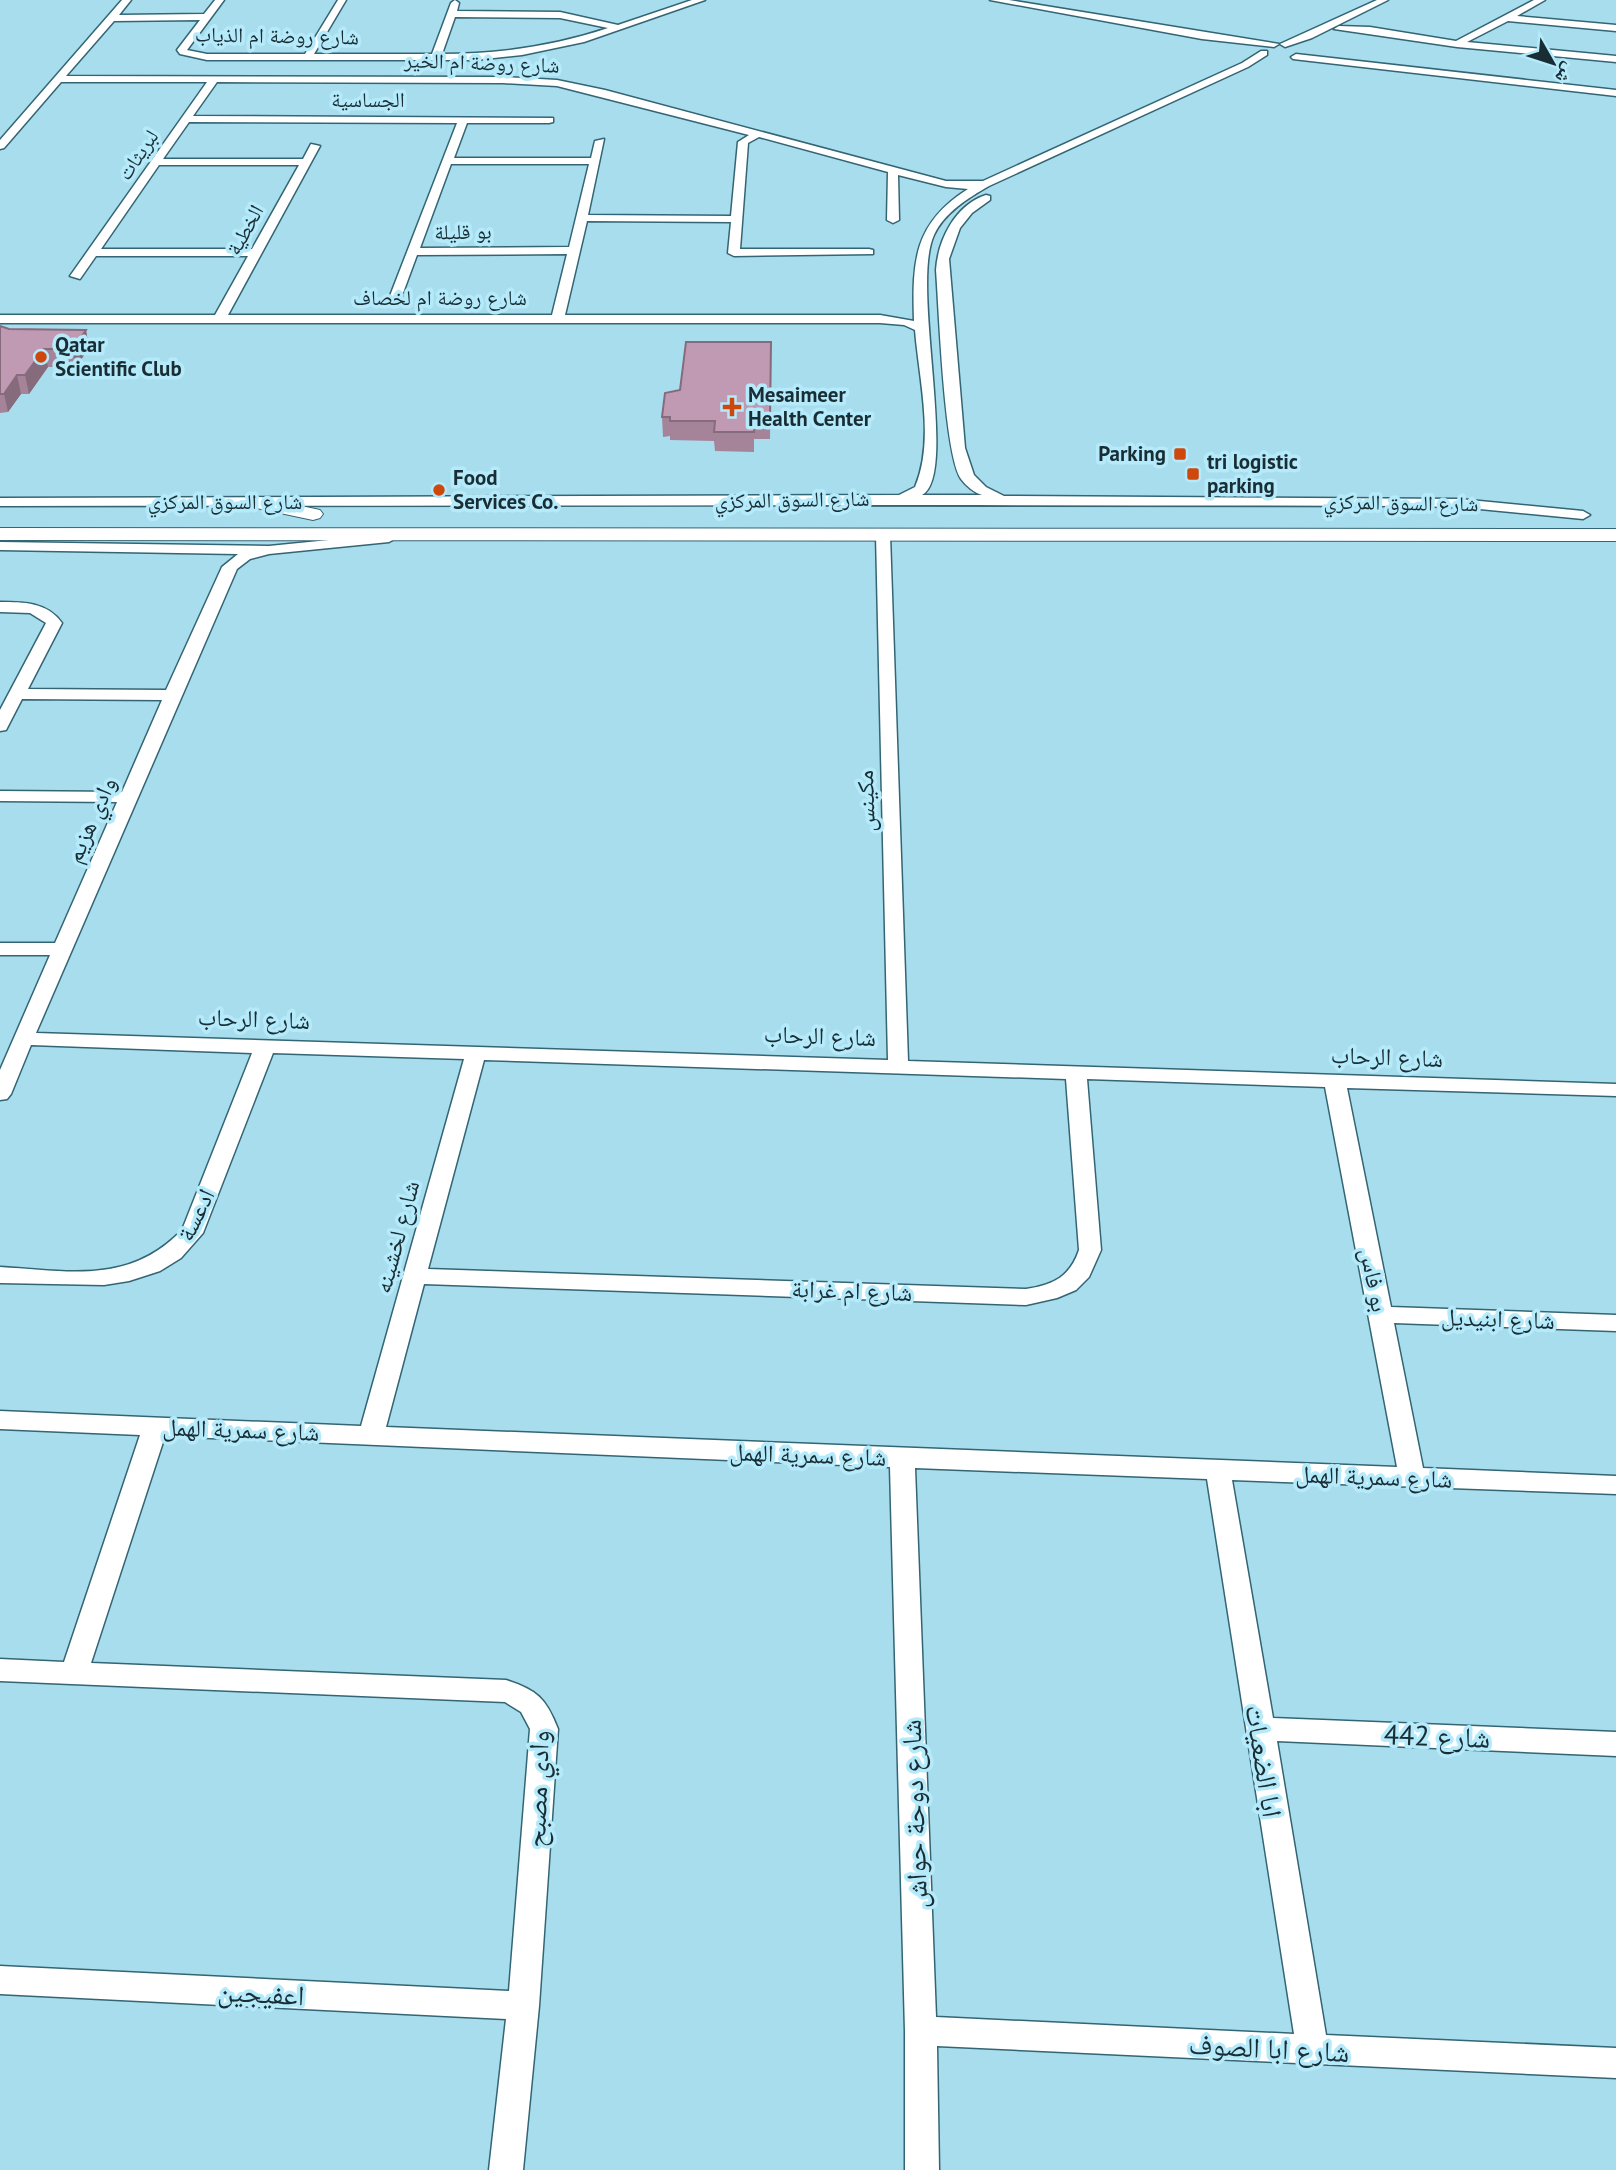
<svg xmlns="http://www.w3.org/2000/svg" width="1616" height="2170" viewBox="0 0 1616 2170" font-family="'PT Sans','Noto Naskh Arabic',sans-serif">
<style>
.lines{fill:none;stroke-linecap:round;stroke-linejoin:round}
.street-casing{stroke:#336574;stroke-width:3}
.secondary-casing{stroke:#336574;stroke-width:2}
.street{fill:#fff;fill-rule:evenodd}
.secondary{fill:#fff;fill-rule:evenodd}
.wall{fill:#a5849a}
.shaded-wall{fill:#866b7d}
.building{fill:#c099b3;stroke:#866b7d;stroke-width:2}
.poi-dot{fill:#ce480e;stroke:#b5eafb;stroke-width:2.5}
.labels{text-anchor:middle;stroke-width:7;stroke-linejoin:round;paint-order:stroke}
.far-street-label{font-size:21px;fill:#192e34;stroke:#b5eafb}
.far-poi-label{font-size:21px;font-weight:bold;fill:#192e34;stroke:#b5eafb;text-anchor:start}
.street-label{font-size:24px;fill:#192e34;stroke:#b5eafb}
.near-street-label{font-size:28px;fill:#192e34;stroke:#b5eafb}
</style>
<rect width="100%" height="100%" fill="#a8dded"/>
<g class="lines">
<defs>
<path id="street" d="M122,0H131L119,15L204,14L215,0H224L187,50L207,54H305L338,0H346L314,54H432L451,3L455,0L459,3L457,11L560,12L618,25L692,0H705L584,42L522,55L475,60H207L180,54L177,50L200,20L114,21L66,76L503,77L557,80L605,90L946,181H983L1242,63L1261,51H1267V55L1248,67L989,186C968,198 944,213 934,235C910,286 959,475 922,495H982C975,493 966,486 961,479C944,454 939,309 936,270C938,240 955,205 986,195L990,196V200L972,213L960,228L949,259L965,448L974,475L986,487L1004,496L1459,499L1583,511L1590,515L1583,519L1459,507L1403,506C935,504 468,506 0,506V498L899,495L915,487C935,440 919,380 915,330L904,325L880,323H0V315H215L248,256H96L80,279L70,276L207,82H61L4,148L0,149V140ZM455,17L560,18L608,28C554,46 499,54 442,54ZM217,82L503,83L557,86L749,135L738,142L731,216L588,215L604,139L595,141L591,158H454L467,123H549L553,122V118L193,116ZM189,122L457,123L388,301L394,305L400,301L417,255L567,254L552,315H228L320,146L311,144L303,159H163ZM759,137L888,172L887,220L893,223L899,220L898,175L946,187L968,189C914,223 912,261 914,321L880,315H565L587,221L731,222L728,253L734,256L873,254V250L869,249H740L748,143ZM451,164H589L569,247L420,248ZM159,165H299L252,249H101Z
M990,0H1009L1279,44L1274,47L1202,39Z
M1377,0H1388L1312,38L1285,47L1280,44Z
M1534,0H1545L1517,16L1616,25V31L1508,21L1467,42L1616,56V62L1457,47L1334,29L1339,26L1370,27L1456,41Z
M1296,54L1616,90V96L1293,59L1291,57Z
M883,531L890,535L908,1061L1616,1084V1096L1347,1088L1391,1307L1616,1315V1331L1394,1323L1423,1468L1616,1476V1494L1232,1480L1273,1718L1616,1732V1756L1277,1741L1326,2035L1616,2048V2078L937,2046L939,2170H905V2031L890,1467L165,1436L91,1663L506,1680C537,1690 546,1698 558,1729L539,2006L523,2170H489L506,2019L0,1994V1966L509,1991L530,1729L521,1712L505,1702L0,1681V1659L64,1662L140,1435L0,1429V1411L361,1426L464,1059L273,1053L203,1233L181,1258L160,1271L129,1281L104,1285L0,1283V1267C69,1271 129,1285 182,1230L252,1053L31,1045L11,1094L7,1099L0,1100V1070L50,955H0V943H55L117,802L0,801V791L122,792L162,700L22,699L6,730L0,731V710L46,623L30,613L0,612V602C24,602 47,602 62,623L28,689L166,690L222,567L238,554L0,550V542L269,546L389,534L396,538L389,542L269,554L250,559L237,569L36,1033L888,1060L876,535ZM484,1060L1066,1079L1079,1250C1070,1277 1053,1285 1026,1289L428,1269ZM1087,1079L1325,1087L1397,1467L386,1427L424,1284L1026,1305L1057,1298L1076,1290L1089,1277L1101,1250ZM915,1468L1207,1479L1294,2034L936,2017Z"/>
<path id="secondary" d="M254,496L320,510L323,514L320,518L313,520L247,506L244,502L247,498Z
M0,528L1616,529V541L0,540Z"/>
</defs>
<!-- street casing -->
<use href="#street" class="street-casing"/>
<!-- secondary casing -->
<use href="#secondary" class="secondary-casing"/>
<!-- street -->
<use href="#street" class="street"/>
<!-- secondary -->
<use href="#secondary" class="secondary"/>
</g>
<!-- wall -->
<path class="wall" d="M0,326L9,329L86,330L89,348L76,367H48L29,394H21L8,412L0,413Z
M771,360L770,439H754V452L715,451L714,441L670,440V436L663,437L662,417L680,390Z"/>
<!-- shaded-wall -->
<path class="shaded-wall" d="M86,330L89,348L76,367L73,349Z
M44,349L48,367L29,394L25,375Z
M17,375L21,394L8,412L4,394Z"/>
<!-- building -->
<path class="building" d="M0,326L9,329L86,330L73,349H44L25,375H17L4,394H0Z
M686,342H771L770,420H754V432H714L715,421H670V417H662L665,393L680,390Z"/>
<!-- markers -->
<g class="poi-dot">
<circle cx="41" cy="357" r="7"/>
<path d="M728.5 396.5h7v7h7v7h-7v7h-7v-7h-7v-7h7z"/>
<rect x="1173" y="447" width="14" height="14" rx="3.5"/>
<rect x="1186" y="467" width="14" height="14" rx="3.5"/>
<circle cx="439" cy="490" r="7"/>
</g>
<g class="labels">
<!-- far-street labels -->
<g class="far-street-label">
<text transform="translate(277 36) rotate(1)" y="7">شارع روضة ام الذياب</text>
<text transform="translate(482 63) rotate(2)" y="7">شارع روضة ام الخير</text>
<text x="368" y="107">الجساسية</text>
<text transform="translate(138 155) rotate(-56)" y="7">لبريثات</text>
<text transform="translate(245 230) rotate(-61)" y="7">الخطية</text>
<text transform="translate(463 232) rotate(-1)" y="7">بو قليلة</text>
<text x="440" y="305">شارع روضة ام لخصاف</text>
<text transform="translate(792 500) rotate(-1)" y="7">شارع السوق المركزي</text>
<text x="225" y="509">شارع السوق المركزي</text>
<text transform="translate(1401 503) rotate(1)" y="7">شارع السوق المركزي</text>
</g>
<!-- far-poi labels -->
<g class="far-poi-label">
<text x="55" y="352">Qatar<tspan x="55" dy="24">Scientific Club</tspan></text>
<text x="748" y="402">Mesaimeer<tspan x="748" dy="24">Health Center</tspan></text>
<text x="1166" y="461" text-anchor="end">Parking</text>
<text x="1207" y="469">tri logistic<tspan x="1207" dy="24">parking</tspan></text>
<text x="453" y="485">Food<tspan x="453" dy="24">Services Co.</tspan></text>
</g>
<!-- street labels -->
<g class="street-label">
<text transform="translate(866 801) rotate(-92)" y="8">مكينس</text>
<text transform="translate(91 820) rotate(-66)" y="8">وادي هزيم</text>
<text transform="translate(254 1019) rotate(2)" y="8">شارع الرحاب</text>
<text transform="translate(820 1036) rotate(2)" y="8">شارع الرحاب</text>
<text transform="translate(1387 1057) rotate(2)" y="8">شارع الرحاب</text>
<text transform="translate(196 1215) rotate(-64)" y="8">ادعسة</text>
<text transform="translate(397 1237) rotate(-75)" y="8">شارع لخشينه</text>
<text transform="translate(1374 1280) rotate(79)" y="8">بو فاس</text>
<text transform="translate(852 1291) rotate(2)" y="8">شارع ام غرابة</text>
<text transform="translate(1498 1319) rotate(2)" y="8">شارع ابنيديل</text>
<text transform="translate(241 1430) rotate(2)" y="8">شارع سمرية الهمل</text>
<text transform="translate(808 1455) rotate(2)" y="8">شارع سمرية الهمل</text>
<text transform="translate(1374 1477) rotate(2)" y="8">شارع سمرية الهمل</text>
</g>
<!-- near-street labels -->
<g class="near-street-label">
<text transform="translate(1437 1736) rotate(2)" y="10">شارع 442</text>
<text transform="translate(1264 1761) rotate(81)" y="10">ابا الضعيات</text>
<text transform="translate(537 1789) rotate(-88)" y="10">وادي مصبح</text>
<text transform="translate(914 1814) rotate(-92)" y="10">شارع دوحة حواش</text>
<text transform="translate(261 1993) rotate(3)" y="10">اعفيجين</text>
<text transform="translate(1269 2048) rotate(3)" y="10">شارع ابا الصوف</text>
</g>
</g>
<!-- north arrow -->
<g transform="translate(1553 63) rotate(129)" stroke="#b5eafb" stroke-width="5" paint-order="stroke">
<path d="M0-5L12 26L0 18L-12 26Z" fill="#192e34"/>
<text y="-10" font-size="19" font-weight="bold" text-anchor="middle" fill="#192e34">ش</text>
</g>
</svg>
